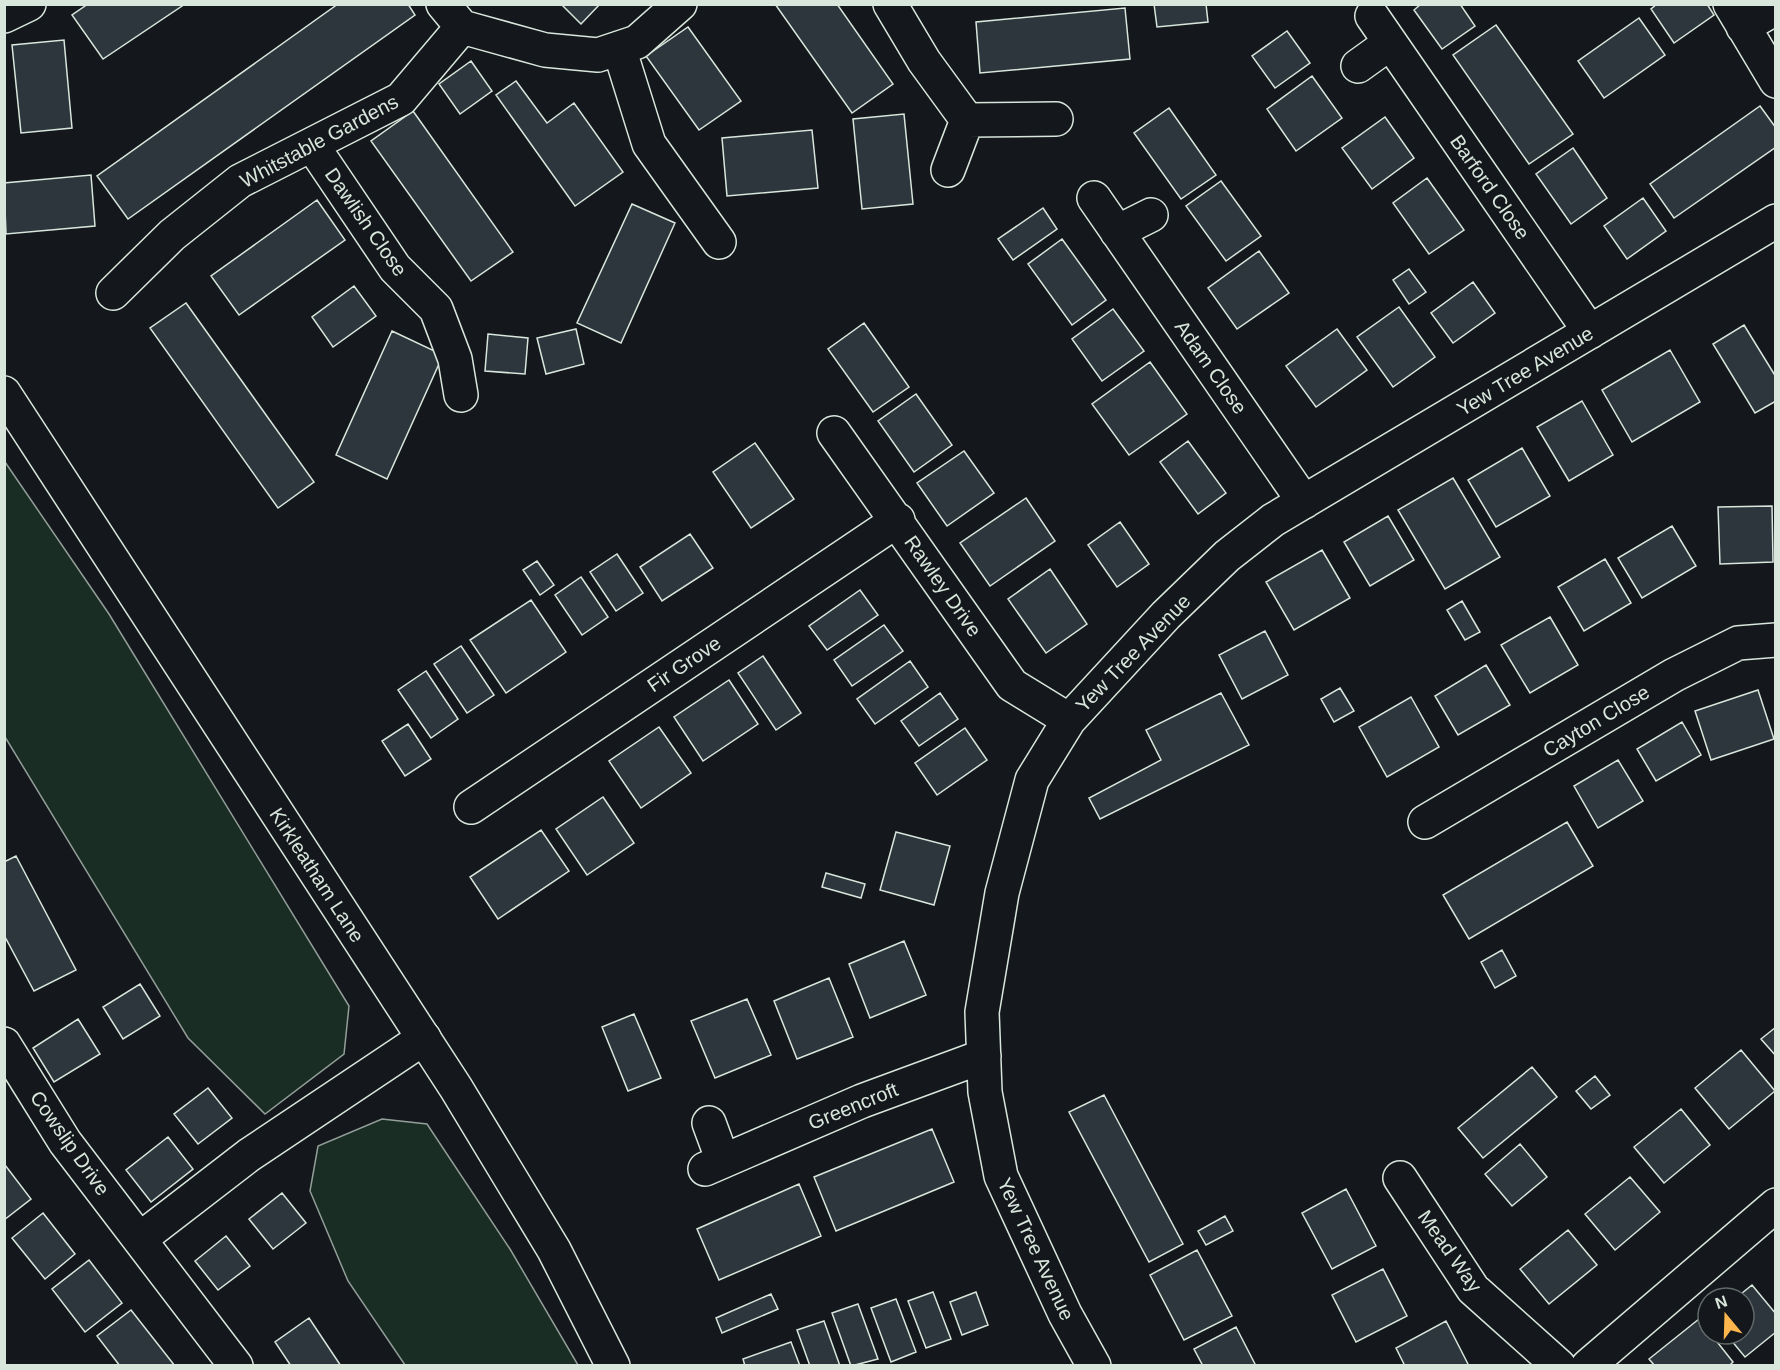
<svg xmlns="http://www.w3.org/2000/svg" width="1780" height="1370" viewBox="0 0 1780 1370" font-family="Helvetica,sans-serif">
<style>
.green{fill:#1a2d24;stroke:#939e99;stroke-width:1.5}
.building{fill:#2c363c;stroke:#d8e6dc;stroke-width:1.5}
.lines{fill:none;stroke-linecap:round;stroke-linejoin:round}
.minor-casing{stroke:#d8e6dc;stroke-width:36}
.major-casing{stroke:#d8e6dc;stroke-width:36}
.minor{stroke:#14181c;stroke-width:33}
.major{stroke:#14181c;stroke-width:33}
.labels{text-anchor:middle;stroke-width:4.5;stroke-linejoin:round;paint-order:stroke}
.street-label{font-size:20px;fill:#d8e6dc;stroke:#14181c}
</style>
<rect width="100%" height="100%" fill="#14181c"/>
<!-- green -->
<path class="green" d="M5,462L109,614L349,1006L344,1054L265,1114L188,1038L5,737Z
M382,1119L427,1124L510,1249L578,1365H405L348,1281L310,1191L318,1146Z"/>
<!-- building -->
<path class="building" d="M88,4H185L103,59L72,15Z
M338,4H408L415,15L128,219L97,176Z
M561,4H600L581,24Z
M775,4H837L893,84L852,113Z
M1154,4H1206L1208,22L1157,27Z
M1421,4H1460L1475,26L1442,49L1414,10Z
M1657,4H1707L1714,15L1674,43L1651,9Z
M1125,8L1130,59L980,73L976,22Z
M1639,18L1665,55L1604,98L1578,61Z
M1496,25L1573,134L1529,164L1453,55Z
M688,27L741,101L699,130L646,56Z
M1287,31L1310,63L1275,88L1252,56Z
M64,40L72,128L21,133L12,45Z
M471,61L492,91L460,114L439,84Z
M1312,76L1342,118L1296,151L1267,109Z
M516,81L547,123L574,103L623,172L575,206L496,95Z
M1760,106L1776,128V147L1674,218L1650,184Z
M1169,108L1216,175L1181,199L1134,133Z
M413,111L513,252L471,281L371,141Z
M904,114L913,204L862,209L853,119Z
M1385,117L1414,158L1372,189L1342,148Z
M812,130L818,188L727,196L722,138Z
M1573,148L1607,198L1571,224L1536,174Z
M91,175L95,226L6,234L4,183Z
M1427,178L1464,230L1429,254L1393,203Z
M1221,181L1261,236L1226,261L1186,206Z
M1643,198L1666,231L1627,259L1604,226Z
M317,200L345,240L239,315L211,276Z
M632,204L675,223L621,343L577,323Z
M1043,208L1057,229L1013,260L998,239Z
M1062,239L1106,300L1072,325L1028,264Z
M1259,251L1289,293L1237,329L1208,288Z
M1409,269L1426,292L1409,304L1393,280Z
M1473,282L1495,313L1453,343L1431,313Z
M354,286L376,316L333,347L312,317Z
M186,303L314,482L278,508L150,328Z
M1399,307L1435,357L1393,387L1357,337Z
M1113,309L1144,351L1102,381L1072,339Z
M864,323L909,387L873,412L828,349Z
M1744,325L1776,377V401L1755,413L1713,344Z
M576,329L584,364L546,374L537,338Z
M1337,329L1367,370L1316,407L1286,366Z
M392,331L443,355L387,479L336,455Z
M488,334L528,338L525,374L485,371Z
M1670,350L1700,402L1632,442L1602,390Z
M1150,362L1187,414L1129,455L1092,404Z
M916,394L952,445L914,472L878,421Z
M1582,401L1613,455L1569,481L1537,427Z
M1188,441L1226,493L1198,514L1160,462Z
M755,443L794,499L751,528L713,472Z
M1522,448L1550,496L1496,527L1468,480Z
M964,451L994,493L947,526L917,483Z
M1453,478L1500,557L1445,589L1398,510Z
M1026,498L1055,541L990,586L960,543Z
M1772,506L1773,562L1720,564L1718,507Z
M1388,516L1414,560L1370,586L1344,542Z
M1120,522L1149,564L1117,587L1088,545Z
M1672,526L1696,566L1642,598L1618,558Z
M690,534L713,568L662,601L640,567Z
M1322,550L1350,598L1294,630L1266,582Z
M617,554L643,593L616,611L590,572Z
M1605,559L1631,603L1584,631L1558,587Z
M537,561L554,585L540,595L523,570Z
M1050,569L1087,624L1046,653L1008,599Z
M581,577L608,617L582,635L555,595Z
M860,590L878,615L827,650L809,626Z
M531,600L566,652L506,693L470,640Z
M1462,601L1480,632L1465,640L1447,610Z
M1550,617L1578,665L1530,693L1501,645Z
M884,625L903,651L852,686L834,660Z
M1265,631L1288,675L1242,699L1219,655Z
M461,646L494,695L467,713L434,664Z
M763,656L801,713L776,730L738,673Z
M910,661L928,687L875,724L857,699Z
M1486,665L1510,705L1458,735L1435,696Z
M426,671L458,719L431,738L398,690Z
M729,680L758,724L703,761L674,717Z
M1340,688L1354,711L1334,722L1321,699Z
M1758,690L1774,739L1711,760L1695,711Z
M940,693L958,719L919,746L901,721Z
M1221,693L1249,745L1100,819L1089,798L1161,760L1146,730Z
M1411,697L1439,747L1387,777L1359,727Z
M1682,722L1701,755L1656,781L1637,749Z
M408,724L431,759L405,776L382,741Z
M659,727L691,773L641,808L609,761Z
M965,728L987,760L937,795L915,763Z
M1618,760L1643,801L1598,828L1574,786Z
M603,797L634,843L587,875L556,829Z
M1567,822L1593,866L1469,939L1443,895Z
M541,830L569,871L498,919L470,877Z
M896,832L950,846L934,905L880,890Z
M16,856L76,970L34,991L4,935V862Z
M826,873L865,884L861,898L822,887Z
M904,941L926,995L870,1018L849,964Z
M1502,950L1516,976L1495,988L1481,962Z
M829,978L853,1037L797,1059L774,1001Z
M140,984L160,1016L123,1039L103,1007Z
M747,999L771,1055L715,1078L691,1021Z
M634,1014L661,1078L628,1091L602,1027Z
M78,1019L100,1054L54,1082L33,1048Z
M1776,1027V1056L1761,1039Z
M1741,1050L1775,1091L1729,1129L1695,1088Z
M1532,1067L1557,1097L1483,1158L1458,1128Z
M1595,1076L1610,1095L1591,1109L1576,1091Z
M208,1088L232,1118L198,1144L174,1114Z
M1104,1095L1183,1244L1149,1262L1069,1112Z
M1681,1109L1710,1145L1664,1183L1634,1147Z
M932,1129L954,1182L836,1231L814,1177Z
M168,1137L193,1169L151,1202L126,1170Z
M1520,1144L1547,1177L1512,1206L1485,1174Z
M5,1165L31,1199L4,1220V1165Z
M1630,1177L1660,1212L1615,1250L1585,1214Z
M799,1184L821,1236L719,1280L697,1229Z
M1346,1189L1376,1246L1332,1269L1302,1213Z
M282,1193L306,1223L273,1249L249,1219Z
M43,1213L75,1254L45,1279L12,1238Z
M1225,1216L1233,1231L1206,1245L1198,1231Z
M1568,1230L1597,1265L1549,1304L1520,1269Z
M226,1236L250,1266L218,1290L195,1261Z
M1197,1250L1232,1316L1184,1340L1150,1275Z
M89,1260L122,1303L85,1332L52,1289Z
M1383,1269L1407,1316L1356,1342L1332,1295Z
M1752,1285L1776,1314V1332L1745,1357L1726,1334H1744V1298H1736Z
M933,1292L951,1339L926,1348L908,1301Z
M976,1292L988,1325L962,1335L950,1302Z
M771,1294L778,1309L722,1333L716,1318Z
M896,1299L916,1352L891,1362L871,1308Z
M858,1304L878,1359L851,1366L832,1313Z
M131,1310L175,1366H120L97,1336Z
M309,1318L341,1366H291L275,1342Z
M1699,1319L1733,1362L1729,1366H1655L1649,1359Z
M824,1321L840,1366H810L797,1330Z
M1446,1321L1469,1366H1405L1396,1348Z
M1236,1327L1256,1366H1203L1194,1349Z
M791,1342L800,1366H745L743,1359Z"/>
<g class="lines">
<defs>
<path id="minor" d="M443,4L462,27L545,50L598,55L637,42L680,4
M890,4L924,61L967,120L1056,119
M1730,4L1776,81
M4,16L29,4
M1372,16L1590,332
M1743,27L1776,8
M619,48L649,144L719,242
M1358,66L1390,43
M312,145L395,268L436,309L455,359L461,395
M948,170L967,120
M1094,198L1304,502
M1117,232L1151,215
M113,293L172,235L240,181L401,99L462,27
M834,433L1012,685L1069,720
M471,807L898,520
M1425,822L1674,675L1738,643L1776,640
M4,1044L65,1142L236,1366
M709,1123L723,1161
M705,1169L862,1101L984,1056
M1400,1178L1473,1289L1559,1366
M140,1239L249,1155L424,1038
M1094,1366L1065,1314L1001,1176L985,1092L982,1012L1002,893L1032,780L1069,720L1166,615L1227,556L1273,520L1776,221
M1588,1366L1776,1205"/>
<path id="major" d="M4,393L456,1088L554,1250L613,1366"/>
</defs>
<!-- minor casing -->
<use href="#minor" class="minor-casing"/>
<!-- major casing -->
<use href="#major" class="major-casing"/>
<!-- minor -->
<use href="#minor" class="minor"/>
<!-- major -->
<use href="#major" class="major"/>
</g>
<g class="labels">
<!-- street labels -->
<g class="street-label">
<text transform="translate(319 141) rotate(-28)" y="7">Whitstable Gardens</text>
<text transform="translate(1490 187) rotate(55)" y="7">Barford Close</text>
<text transform="translate(366 222) rotate(55)" y="7">Dawlish Close</text>
<text transform="translate(1211 367) rotate(55)" y="7">Adam Close</text>
<text transform="translate(1525 371) rotate(-31)" y="7">Yew Tree Avenue</text>
<text transform="translate(943 586) rotate(55)" y="7">Rawley Drive</text>
<text transform="translate(1133 653) rotate(-46)" y="7">Yew Tree Avenue</text>
<text transform="translate(684 664) rotate(-34)" y="7">Fir Grove</text>
<text transform="translate(1596 721) rotate(-31)" y="7">Cayton Close</text>
<text transform="translate(317 875) rotate(57)" y="7">Kirkleatham Lane</text>
<text transform="translate(853 1106) rotate(-22)" y="7">Greencroft</text>
<text transform="translate(70 1143) rotate(55)" y="7">Cowslip Drive</text>
<text transform="translate(1036 1249) rotate(65)" y="7">Yew Tree Avenue</text>
<text transform="translate(1450 1251) rotate(55)" y="7">Mead Way</text>
</g>
</g>
<!-- border -->
<rect width="1780" height="1370" fill="none" stroke="#d8e6dc" stroke-width="12"/>
<!-- north arrow -->
<g transform="translate(1726 1316) rotate(341)"><circle r="28" fill="#14181c" stroke="#626a69" stroke-width="1.5"/>
<path d="M0-4.5L10 22L0 15L-10 22Z" fill="#ffb74d"/>
<text y="-9" font-size="16" font-weight="bold" text-anchor="middle" fill="#d8e6dc">N</text>
</g>
</svg>
